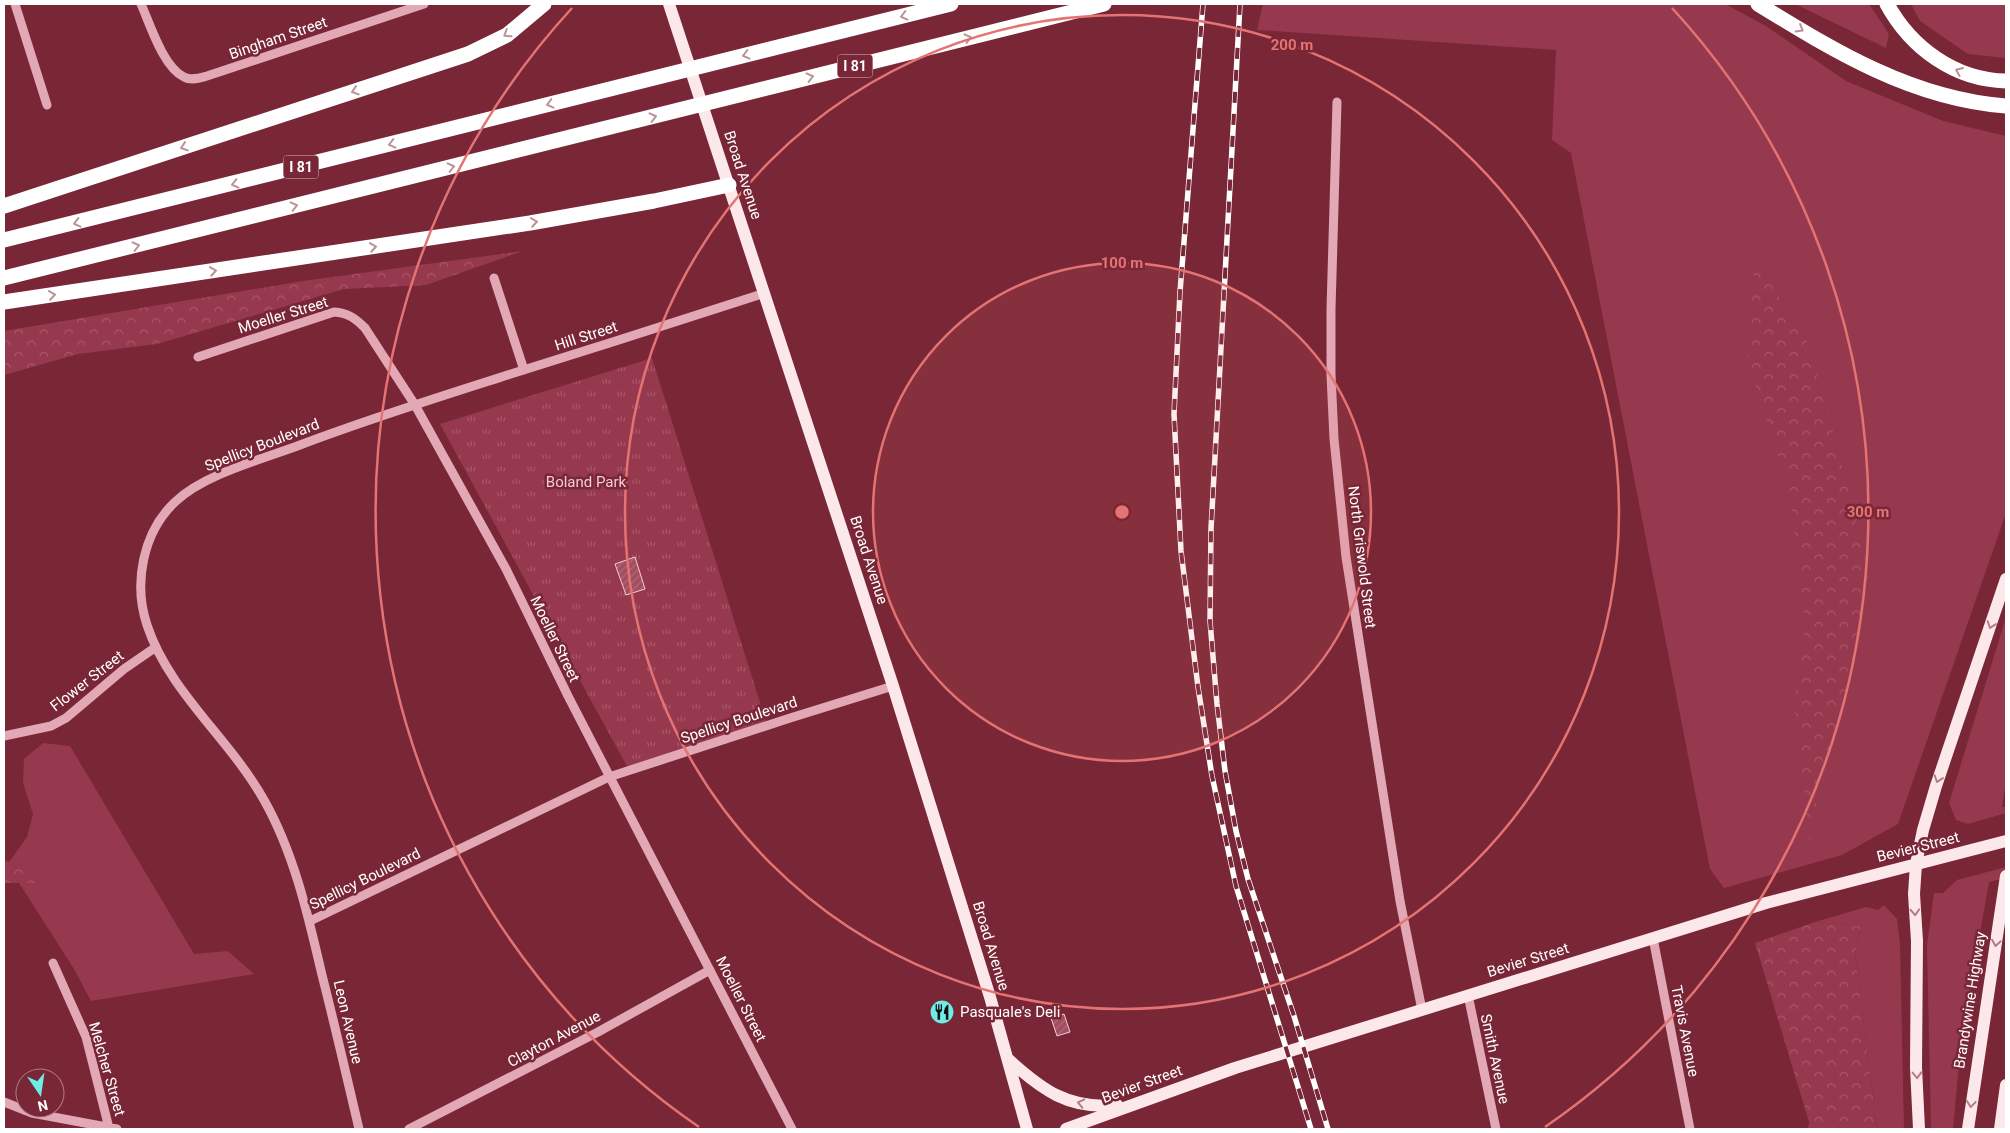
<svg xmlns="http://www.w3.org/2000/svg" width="2010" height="1133" font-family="Roboto,sans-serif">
<defs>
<pattern id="forest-crowns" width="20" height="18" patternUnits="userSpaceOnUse" patternTransform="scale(1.25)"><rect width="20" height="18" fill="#97394e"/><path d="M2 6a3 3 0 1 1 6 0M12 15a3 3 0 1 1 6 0" fill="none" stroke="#a75769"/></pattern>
<pattern id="park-tufts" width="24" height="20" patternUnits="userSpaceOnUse" patternTransform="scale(1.25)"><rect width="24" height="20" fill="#97394e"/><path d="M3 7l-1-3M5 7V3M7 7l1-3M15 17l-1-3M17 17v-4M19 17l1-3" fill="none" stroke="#a75769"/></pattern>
<pattern id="building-hatch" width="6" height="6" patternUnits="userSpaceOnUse" patternTransform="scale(1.25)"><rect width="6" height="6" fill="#a34e60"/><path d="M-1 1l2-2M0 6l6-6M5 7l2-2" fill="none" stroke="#b16978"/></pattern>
</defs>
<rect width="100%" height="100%" fill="#792636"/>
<!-- grass -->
<path fill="#97394e" d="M1263,4H1725L1766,26L1846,81L1943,121L2006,136V513L1898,824L1842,855L1724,888L1710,869L1571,153L1552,140L1556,50L1257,30Z
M1795,4H1869L1889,34L1886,48Z
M1911,4H2006V58L1968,54L1920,21Z
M2006,617V782L2002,807H2006V813L1968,824L1956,820L1949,803Z
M43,743L70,746L194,954L228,951L254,974L91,1001L74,969L19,883H42L9,862L27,837L33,814L23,783L24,759Z
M2006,867V878L1989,882L1961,1042L1953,1129H1931L1927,945L1934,893H1943L1957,880Z
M1884,905L1897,919L1900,943L1904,1129H1877L1855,953L1861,926L1815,922L1866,907L1878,910Z"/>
<!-- forest -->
<path fill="url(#forest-crowns)" d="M523,251L426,285L344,289L157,344L78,354L4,375V331L303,281Z
M1755,258L1809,345L1845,475L1869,573L1845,700L1821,774L1810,845L1794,700L1806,625L1789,489L1747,360Z
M4,860L9,862L43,883H4Z
M1815,922L1861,926L1855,953L1877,1129H1808L1809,1122L1755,943Z"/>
<!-- park -->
<path fill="url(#park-tufts)" d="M652,358L767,725L629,770L440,424Z"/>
<!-- building -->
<path fill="url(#building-hatch)" stroke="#f3cbd4" d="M635,557L645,589L626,595L615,564Z
M1064,1014L1070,1032L1057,1036L1051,1018Z"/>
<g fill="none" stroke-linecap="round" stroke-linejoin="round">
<!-- minor -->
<path stroke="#e3a8b5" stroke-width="9" d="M15,4L47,105
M141,4C150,24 163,67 184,77C191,81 200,78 207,76L424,4
M1337,102L1331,309V375L1334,439L1346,557L1400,901L1422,1010
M494,278L524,370
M198,357L334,312C348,313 355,318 365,328L415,405L506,569L568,696L792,1129
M4,736L51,726L66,718L124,669L156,647
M310,921L609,777L787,719L893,686
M1653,938L1690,1129
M53,963L86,1037L109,1128
M1468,995L1496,1129
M4,1102L32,1113L117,1129
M359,1129C347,1078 335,1026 322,975C308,915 294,853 264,800C230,739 169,692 147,625C133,583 143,532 175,502C204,474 263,459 300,445C371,418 442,396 514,373C598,347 681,320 765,293
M409,1129L598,1032L710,970"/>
<!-- major -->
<path stroke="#fce8eb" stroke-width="12" d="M669,4L893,686L990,997L1027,1129
M1008,1059C1042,1090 1069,1110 1117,1105
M1066,1129L1235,1068L1766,903L2006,841
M1919,1129L1916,1067L1917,941L1914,894L1916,864L1923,830L1936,786L2006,579
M1968,1129L2006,876
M2000,1129L2006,1085"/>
<!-- highway -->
<path stroke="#fff" stroke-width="15" d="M1758,4C1836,52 1913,99 2006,106
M1887,4C1911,48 1955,80 2006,81
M4,206L468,54L507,35L544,4
M4,240L951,4
M4,278L1104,4
M4,302L530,223L654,201L729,185"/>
<defs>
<path id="rail" d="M1203,4L1180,292L1174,414L1181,551L1198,687L1212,776L1236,886L1311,1129
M1240,4L1211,529L1210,621L1217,704L1225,771L1236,831L1248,879L1294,1016L1328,1129"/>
</defs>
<!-- rail casing -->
<use href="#rail" stroke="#fff" stroke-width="5.5"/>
<!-- rail -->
<use href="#rail" stroke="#792636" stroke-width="4" stroke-dasharray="11" stroke-linecap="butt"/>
</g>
<!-- one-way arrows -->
<defs><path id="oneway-chevron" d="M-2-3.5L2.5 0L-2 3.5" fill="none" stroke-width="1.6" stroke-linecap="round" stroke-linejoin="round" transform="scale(1.25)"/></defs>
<g stroke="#bc929a">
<use href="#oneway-chevron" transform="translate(904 16) rotate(166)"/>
<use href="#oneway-chevron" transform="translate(1800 29) rotate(31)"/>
<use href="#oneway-chevron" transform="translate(507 34) rotate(147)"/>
<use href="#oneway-chevron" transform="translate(968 38) rotate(-14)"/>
<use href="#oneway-chevron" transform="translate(746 55) rotate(166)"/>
<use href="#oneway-chevron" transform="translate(1959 71) rotate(-157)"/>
<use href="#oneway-chevron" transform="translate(810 77) rotate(-14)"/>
<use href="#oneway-chevron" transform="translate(355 91) rotate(162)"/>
<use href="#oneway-chevron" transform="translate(550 104) rotate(166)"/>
<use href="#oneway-chevron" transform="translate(653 117) rotate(-14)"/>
<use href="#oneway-chevron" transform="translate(392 144) rotate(166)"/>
<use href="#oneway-chevron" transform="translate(184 147) rotate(162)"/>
<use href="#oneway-chevron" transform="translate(451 167) rotate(-14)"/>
<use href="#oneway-chevron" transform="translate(235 184) rotate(166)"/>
<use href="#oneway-chevron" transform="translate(294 206) rotate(-14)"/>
<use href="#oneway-chevron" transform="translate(534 222) rotate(-9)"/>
<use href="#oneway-chevron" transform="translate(77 223) rotate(166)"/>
<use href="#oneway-chevron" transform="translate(136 246) rotate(-14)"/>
<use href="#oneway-chevron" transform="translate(373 247) rotate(-9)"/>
<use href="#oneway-chevron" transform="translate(213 271) rotate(-9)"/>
<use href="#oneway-chevron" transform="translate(52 295) rotate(-8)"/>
</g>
<g stroke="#b47d87">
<use href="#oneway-chevron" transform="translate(1991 625) rotate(109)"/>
<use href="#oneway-chevron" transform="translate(1938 779) rotate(109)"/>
<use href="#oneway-chevron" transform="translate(1915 912) rotate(87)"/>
<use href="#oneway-chevron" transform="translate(1996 943) rotate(99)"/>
<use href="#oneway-chevron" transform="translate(1917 1075) rotate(88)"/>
<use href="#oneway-chevron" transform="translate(1081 1103) rotate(-167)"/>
<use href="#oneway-chevron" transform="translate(1971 1104) rotate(97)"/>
</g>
<!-- distance rings -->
<circle cx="1122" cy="512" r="249" fill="#e47373" fill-opacity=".12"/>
<g fill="none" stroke="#e47373" stroke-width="2.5">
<circle cx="1122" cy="512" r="249"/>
<circle cx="1122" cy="512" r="497"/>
<path d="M699 1127A746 746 0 0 1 572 8M1672 8A746 746 0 0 1 1545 1127"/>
</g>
<!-- icons -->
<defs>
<symbol id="restaurant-disc" viewBox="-11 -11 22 22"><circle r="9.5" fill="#6eece6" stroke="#792636"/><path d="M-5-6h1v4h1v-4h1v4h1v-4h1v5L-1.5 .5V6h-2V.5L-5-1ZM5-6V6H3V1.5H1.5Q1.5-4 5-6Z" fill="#111"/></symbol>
</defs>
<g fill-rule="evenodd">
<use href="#restaurant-disc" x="928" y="998" width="28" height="28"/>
</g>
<g text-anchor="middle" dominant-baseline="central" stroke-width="5" stroke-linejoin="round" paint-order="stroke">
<!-- shield labels -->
<g fill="#792636" stroke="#d7bec3" stroke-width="1">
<rect x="837.5" y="54.5" width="35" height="23" rx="4"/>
<rect x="283.5" y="155.5" width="35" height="23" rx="4"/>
</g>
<g font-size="14" font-weight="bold" fill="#fff">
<text x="855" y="66">I 81</text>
<text x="301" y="167">I 81</text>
</g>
<!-- street labels -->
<g font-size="15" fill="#fff" stroke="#792636">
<text transform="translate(278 38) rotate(-19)">Bingham Street</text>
<text transform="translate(743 175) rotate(72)">Broad Avenue</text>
<text transform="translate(283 315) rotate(-17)">Moeller Street</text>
<text transform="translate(586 336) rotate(-18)">Hill Street</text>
<text transform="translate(262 445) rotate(-21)">Spellicy Boulevard</text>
<text transform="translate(1362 557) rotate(83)">North Griswold Street</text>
<text transform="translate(869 560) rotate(72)">Broad Avenue</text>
<text transform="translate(555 639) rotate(64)">Moeller Street</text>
<text transform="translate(87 681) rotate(-38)">Flower Street</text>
<text transform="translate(739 720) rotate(-18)">Spellicy Boulevard</text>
<text transform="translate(1918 847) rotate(-14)">Bevier Street</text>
<text transform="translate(365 879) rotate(-26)">Spellicy Boulevard</text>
<text transform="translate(991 946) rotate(73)">Broad Avenue</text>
<text transform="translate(1528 960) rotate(-17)">Bevier Street</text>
<text transform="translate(741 999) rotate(63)">Moeller Street</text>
<text transform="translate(1970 1000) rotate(-81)">Brandywine Highway</text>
<text transform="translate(348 1022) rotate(77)">Leon Avenue</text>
<text transform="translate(1685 1031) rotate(79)">Travis Avenue</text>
<text transform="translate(554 1039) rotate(-28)">Clayton Avenue</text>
<text transform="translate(1495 1059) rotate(78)">Smith Avenue</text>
<text transform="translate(107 1069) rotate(74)">Melcher Street</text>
<text transform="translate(1142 1084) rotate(-20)">Bevier Street</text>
</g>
<!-- park labels -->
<g font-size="15" fill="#f3cbd4" stroke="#792636">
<text x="586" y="482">Boland Park</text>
</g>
<!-- poi labels -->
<g font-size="15" fill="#fff" stroke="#792636" text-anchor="start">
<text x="960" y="1012">Pasquale's Deli</text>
</g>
</g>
<circle cx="1122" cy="512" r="8" fill="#e47373" stroke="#792636" stroke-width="2.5"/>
<g font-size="15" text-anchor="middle" font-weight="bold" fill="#e47373" stroke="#792636" stroke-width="5" stroke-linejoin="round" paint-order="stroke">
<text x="1292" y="50">200 m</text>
<text x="1122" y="268">100 m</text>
<text x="1868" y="517">300 m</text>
</g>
<!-- border -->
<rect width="2010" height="1133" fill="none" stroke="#ffffff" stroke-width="10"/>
<!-- north arrow -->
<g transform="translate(40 1093) rotate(167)"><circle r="24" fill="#792636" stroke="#af7d86"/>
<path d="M0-4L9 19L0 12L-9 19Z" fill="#6eece6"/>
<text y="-8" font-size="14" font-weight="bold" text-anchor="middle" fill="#ffffff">N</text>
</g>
</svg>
